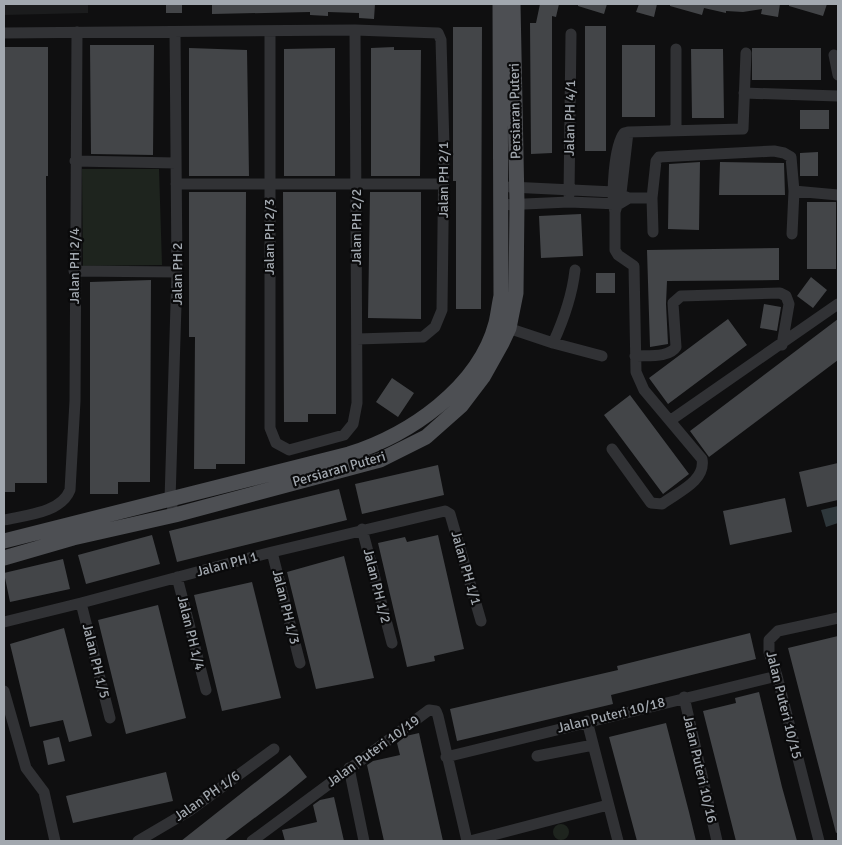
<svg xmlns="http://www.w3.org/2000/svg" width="842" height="845" font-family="Signika,sans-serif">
<rect width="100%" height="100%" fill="#0f0f10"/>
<!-- built -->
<path fill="#1b1c1d" d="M4,4H88V13L4,15Z"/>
<!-- green -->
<path fill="#1e241e" d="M82,169H159L162,265L83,266Z
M553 832a8 8 0 1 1 16 0a8 8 0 1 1-16 0Z"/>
<!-- water -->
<path fill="#2e373b" d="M838,506V523L826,527L821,510Z"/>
<!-- building -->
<path fill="#434548" d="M166,4H182V13H166Z
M212,4H375L374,19L359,18V13L328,12V16L310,15V12L212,14Z
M540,4H559L556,17L552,16V153L531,154L530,23H536Z
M578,4H607L604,14L578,6Z
M639,4H657L654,17L636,12Z
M670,4H780L778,17L761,14L762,9L743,12L726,11V13L704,8L702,15L670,6Z
M789,4H827L823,16L789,6Z
M585,26H606V151H585Z
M453,27H482L481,309H456V181H453Z
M90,45H154L153,155L91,154Z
M622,45H655V117H622Z
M4,47H48V176H46L47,483H15V492H4Z
M394,47V50H421L420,176H371V48Z
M189,48L247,50L249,176H189Z
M335,48V176H284V49Z
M821,48V80H752V48Z
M691,49H723L724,118H692Z
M800,110H829V129H800Z
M818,152V176H800V153Z
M700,162L699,230L668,229L669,164Z
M720,162L784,163L785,195H719Z
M189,192H246L245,464H216V469H194L195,337H189Z
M283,192H336V414H308V422H284Z
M370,192H421V319L368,318Z
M807,202H836V269H807Z
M581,214L583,256L541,258L539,216Z
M779,248V280L667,281L666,304L668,344L650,347L647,250Z
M596,273H615V293H596Z
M811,277L827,290L813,308L797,296Z
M151,280L150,482H118V494H90V282Z
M764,304L781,307L777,331L760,328Z
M728,319L747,345L668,404L649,378Z
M838,319V360L709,457L690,431Z
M392,378L414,393L398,417L376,402Z
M630,395L689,474L663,494L604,415Z
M838,463V500L807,507L799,472Z
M438,465L444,495L362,514L355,484Z
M339,489L347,520L177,562L169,531Z
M785,498L792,532L730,545L723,511Z
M152,535L160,564L86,584L78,555Z
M438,535L464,649L434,656L435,661L407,667L378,543L405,537L407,542Z
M344,556L374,678L316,689L287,572Z
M63,559L70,589L10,602L4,573Z
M252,582L281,698L222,711L194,595Z
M158,605L186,718L126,734L98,620Z
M64,628L92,736L69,742L63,720L30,727L10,644Z
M750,633L756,659L611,695L613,704L457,741L450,709L618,670L617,666Z
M838,636V832L836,833L788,648Z
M759,692L782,787L797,841H736L703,711L736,703L735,698Z
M666,723L689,812L696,841H637L609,737Z
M419,733L443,841H384L367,765L373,761L400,755L397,743L406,736Z
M59,737L65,761L48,765L43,741Z
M290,755L307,777L285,795L224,841H181Z
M166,772L173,801L73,823L66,796Z
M334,797L344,841H285L282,830L317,822L313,805L320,800Z"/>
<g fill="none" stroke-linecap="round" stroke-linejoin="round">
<!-- minor -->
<path stroke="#313235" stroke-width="11" d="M270,31V428L276,443L289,450L344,435L353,424L357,403L355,30
M4,33L355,30L438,33L441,40L444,147L442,310L435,327L423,337L357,339
M676,49V129
M834,55L838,75
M744,93L838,96
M628,132L621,193L615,212C611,195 614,146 624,133L628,132L743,129L746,53
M75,161L176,163
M176,184H443
M794,191L838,195
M569,195L571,34
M629,198H652
M501,205L569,202L619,204L629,198L614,192L510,187
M653,232L652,198L656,161L659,157L774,151L784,153L791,157L794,191L792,234
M74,271L177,272
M502,326L553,343L602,356
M553,343C564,319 572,297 575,270
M635,356C647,355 669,358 676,347L673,303L681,296L780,293L786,296L789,304L782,345
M671,420L838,304
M612,449L651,503L662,504C678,492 706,481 702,459L644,390L636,372L634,266L618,255L615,250V212
M172,506L170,500L177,272L175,32
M4,520C26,515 61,513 70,490L75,401L77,32
M362,529L392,643
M272,552L300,663
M177,577L206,690
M81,603L110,718
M4,622L81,603L272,552L445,511L450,514L481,621
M4,691L26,768L44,792L55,841
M684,697L717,841
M587,721L618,841
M537,756L593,745
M446,757L777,676
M349,768L364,841
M138,841L189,811L274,749
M252,841L429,710L436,711L438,716L467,841
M470,841L608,805
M819,841L777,676L769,652V640L778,631L838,618"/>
<!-- major -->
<path stroke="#4d4f53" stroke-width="15" d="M4,541L349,454C409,435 479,388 496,323C498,314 499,305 501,296L500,4
M4,558L73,538L175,515L380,460L426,437L461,406L483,377L502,343L509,328L516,293L517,204L513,4"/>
</g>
<g text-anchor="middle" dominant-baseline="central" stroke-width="4.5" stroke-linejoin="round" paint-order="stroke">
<!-- street labels -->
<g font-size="14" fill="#a2a8af" stroke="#0a0a0b">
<text transform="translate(515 111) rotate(-91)">Persiaran Puteri</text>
<text transform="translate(570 118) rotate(-89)">Jalan PH 4/1</text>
<text transform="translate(443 180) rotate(-90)">Jalan PH 2/1</text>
<text transform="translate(356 227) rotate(-90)">Jalan PH 2/2</text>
<text transform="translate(269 237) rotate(-90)">Jalan PH 2/3</text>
<text transform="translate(74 266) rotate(-90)">Jalan PH 2/4</text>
<text transform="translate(177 274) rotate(-90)">Jalan PH 2</text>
<text transform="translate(339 469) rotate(-16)">Persiaran Puteri</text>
<text transform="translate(227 564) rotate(-15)">Jalan PH 1</text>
<text transform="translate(466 568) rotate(74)">Jalan PH 1/1</text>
<text transform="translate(377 586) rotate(76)">Jalan PH 1/2</text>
<text transform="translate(286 607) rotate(76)">Jalan PH 1/3</text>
<text transform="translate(191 633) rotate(76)">Jalan PH 1/4</text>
<text transform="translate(96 661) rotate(76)">Jalan PH 1/5</text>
<text transform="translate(784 705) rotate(76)">Jalan Puteri 10/15</text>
<text transform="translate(611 715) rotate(-14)">Jalan Puteri 10/18</text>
<text transform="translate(373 751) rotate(-36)">Jalan Puteri 10/19</text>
<text transform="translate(700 769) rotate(77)">Jalan Puteri 10/16</text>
<text transform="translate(207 796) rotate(-35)">Jalan PH 1/6</text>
</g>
</g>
<!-- border -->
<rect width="842" height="845" fill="none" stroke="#a2a8af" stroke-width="10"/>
</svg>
